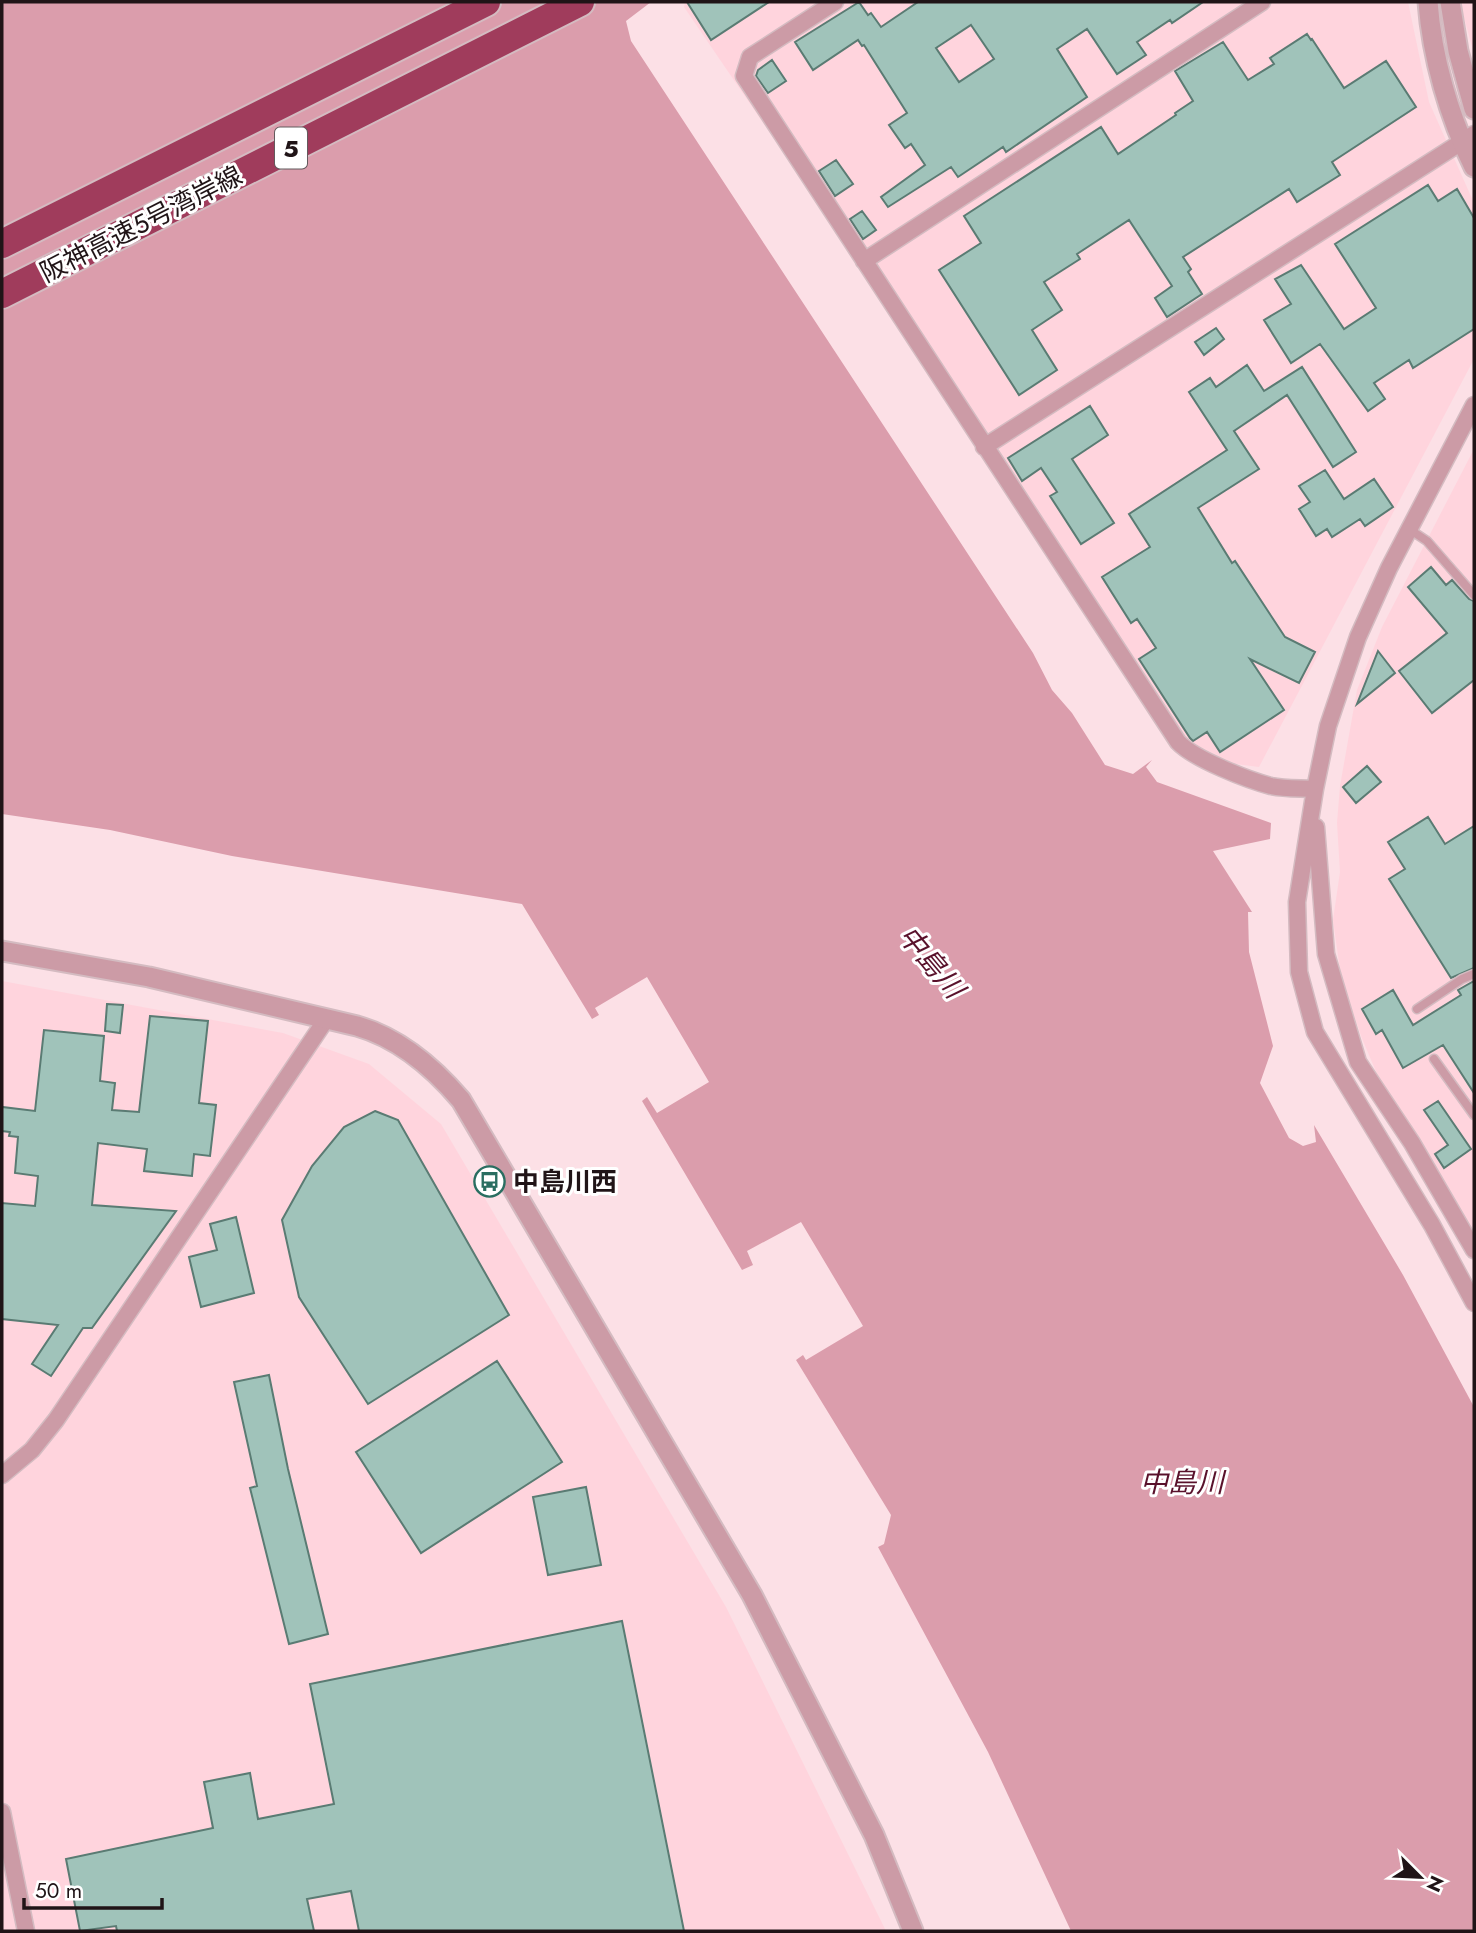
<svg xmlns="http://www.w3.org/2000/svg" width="1476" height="1933" font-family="Jost,'Noto Sans JP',sans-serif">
<rect width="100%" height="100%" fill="#fce0e6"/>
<!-- built -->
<path fill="#ffd4dd" d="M685,2H1408L1429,102L1474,203V359L1259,767L1228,763L1188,745L684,7Z
M1460,2H1474V54L1460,3Z
M1474,449V1234L1377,1074L1361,1036L1341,977L1333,920L1340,872L1337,823L1340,786L1357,690L1382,627Z
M2,981L283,1033L369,1064L441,1124L726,1607L886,1931H2Z"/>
<!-- water -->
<path fill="#db9dac" d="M2,2H651L626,21L631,41L1033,653L1052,690L1072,713L1105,765L1133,774L1152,760L1146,767L1157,782L1271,823L1270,839L1213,851L1252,912H1248L1249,952L1273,1046L1260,1083L1289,1138L1303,1146L1316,1142L1314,1125L1403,1275L1474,1407V1931H1071L988,1752L878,1547L884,1544L891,1515L796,1360L803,1355L806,1360L863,1326L801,1222L747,1251L753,1265L742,1270L642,1101L647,1097L657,1113L709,1082L647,977L595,1008L599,1015L592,1019L522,904L232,856L110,830L2,814Z"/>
<!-- building -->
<path fill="#a0c3ba" stroke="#5a7b73" stroke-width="2" fill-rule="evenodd" d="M687,2H769L711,40Z
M859,2L868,15L871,13L881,27L918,2H1203L1172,23L1170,20L1137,42L1146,55L1117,74L1087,29L1057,49L1087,97L1006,152L1003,147L958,177L951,167L888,207L881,197L925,165L911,144L905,148L889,125L907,113L864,45L862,46L858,40L813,70L795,42ZM971,25L994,59L959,82L936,48Z
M1307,34L1311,40L1312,39L1344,88L1386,61L1416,107L1332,162L1340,175L1297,202L1289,189L1183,257L1191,269L1188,272L1202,294L1167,317L1155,298L1172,286L1129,220L1077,254L1080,259L1044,282L1062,310L1032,330L1057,370L1019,395L939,270L981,243L964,216L1101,127L1118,154L1176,115L1175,113L1193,101L1175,71L1223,42L1248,80L1274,64L1270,58Z
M772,60L786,81L768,93L756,76L758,70Z
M836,160L853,184L835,196L819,171Z
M1428,185L1438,201L1457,189L1474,218V329L1413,368L1409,360L1374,383L1385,399L1368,411L1320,344L1291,363L1264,320L1291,304L1275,279L1301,265L1344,329L1376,308L1335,244Z
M862,211L876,230L863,239L850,219Z
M1216,328L1224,339L1204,355L1195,342Z
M1247,365L1264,391L1302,367L1356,452L1333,467L1287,395L1234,431L1259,469L1198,508L1232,563L1235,561L1285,637L1315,652L1299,683L1250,659L1284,710L1220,752L1207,732L1193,741L1190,738L1139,659L1156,648L1137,619L1131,623L1102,577L1150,547L1129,514L1227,450L1189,392L1210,378L1216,387Z
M1090,406L1108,435L1072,459L1114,523L1081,544L1050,496L1057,492L1041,468L1022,481L1008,458Z
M1325,470L1344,499L1374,479L1393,507L1365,526L1360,519L1332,537L1327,529L1316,536L1299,509L1310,502L1299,486Z
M1431,567L1446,585L1452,580L1469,599L1474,601V680L1432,713L1399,671L1447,633L1408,587Z
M1378,651L1395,673L1357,704Z
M1367,766L1381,782L1356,803L1343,787Z
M1428,817L1445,844L1474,826V968L1451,978L1389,879L1405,869L1388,842Z
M1474,981V1093L1443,1045L1403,1068L1382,1030L1376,1034L1362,1009L1393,990L1413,1025L1461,995L1458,990Z
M107,1004L123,1005L120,1033L105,1031Z
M150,1016L208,1021L199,1103L216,1105L210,1156L194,1154L192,1176L144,1171L147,1149L98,1143L92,1205L176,1211L92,1328H83L51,1376L32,1364L58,1325L2,1319V1203L35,1206L38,1176L15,1173L18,1137L9,1136L10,1132L2,1131V1107L35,1111L44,1030L104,1036L100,1081L115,1083L112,1110L139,1112Z
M1438,1101L1471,1149L1444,1168L1435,1154L1448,1145L1424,1110Z
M375,1111L398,1120L509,1315L368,1404L299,1297L282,1220L312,1166L344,1127Z
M236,1217L254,1293L201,1307L189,1257L217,1250L210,1224Z
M497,1361L562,1462L421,1553L356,1452Z
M269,1375L288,1469L328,1634L289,1644L250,1488L257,1486L234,1382Z
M586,1487L601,1565L548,1575L533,1497Z
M622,1621L684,1931H359L351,1891L307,1899L314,1931H117L116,1926L80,1931L66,1859L213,1828L204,1782L250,1773L258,1819L334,1804L310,1684Z"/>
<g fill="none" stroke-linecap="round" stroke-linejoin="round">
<defs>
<path id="service" d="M1409,529L1427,541L1474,595
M1417,1009L1462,979L1474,974
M1434,1059L1474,1115"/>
<path id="minor" d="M835,2L750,57L744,76L1178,742C1194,759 1248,780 1271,786C1285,789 1301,788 1315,789
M864,261L1262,2
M1474,405L1389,568L1358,637L1328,726L1315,789L1297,902L1299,972L1315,1032L1432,1225L1474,1303
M984,447L1474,134
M1316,827L1326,954L1358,1062L1412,1143L1474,1250
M2,1475L32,1450L56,1420L327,1018
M2,1812L26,1931"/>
<path id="tertiary" d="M1428,2C1432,57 1449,117 1474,167
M1450,2L1458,51L1474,109
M2,951L149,977L357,1026C399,1038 433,1067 461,1100L752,1595L874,1835L913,1931"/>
<path id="motorway" d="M2,244L486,2
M2,294L580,2"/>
</defs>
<!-- service casing -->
<use href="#service" stroke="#d4bbc1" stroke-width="11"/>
<!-- minor casing -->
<use href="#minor" stroke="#d4bbc1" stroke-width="19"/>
<!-- tertiary casing -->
<use href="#tertiary" stroke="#d4bbc1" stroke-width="23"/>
<!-- motorway casing -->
<use href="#motorway" stroke="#d4bbc1" stroke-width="32"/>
<!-- service -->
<use href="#service" stroke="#cc9ba6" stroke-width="8"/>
<!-- minor -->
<use href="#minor" stroke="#cc9ba6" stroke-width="16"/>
<!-- tertiary -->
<use href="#tertiary" stroke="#cc9ba6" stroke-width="19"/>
<!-- motorway -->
<use href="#motorway" stroke="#a03c5c" stroke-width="28"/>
</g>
<!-- icons -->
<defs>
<symbol id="bus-ring" viewBox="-11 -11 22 22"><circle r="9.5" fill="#fff" stroke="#296e61" stroke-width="1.5"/><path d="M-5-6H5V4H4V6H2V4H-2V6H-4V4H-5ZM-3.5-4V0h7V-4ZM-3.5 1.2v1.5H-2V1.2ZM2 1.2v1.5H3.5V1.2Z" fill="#296e61"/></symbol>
</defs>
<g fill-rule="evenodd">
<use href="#bus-ring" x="472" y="1164" width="35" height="35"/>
</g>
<g text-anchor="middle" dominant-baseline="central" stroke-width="6" stroke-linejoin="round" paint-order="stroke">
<!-- shield labels -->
<rect fill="#fff" stroke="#635a5d" stroke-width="2" x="275" y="127.5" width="32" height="41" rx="5"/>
<g font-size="24" font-weight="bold" fill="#201417">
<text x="291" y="148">5</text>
</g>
<!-- street labels -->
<g font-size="26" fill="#201417" stroke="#fff">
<text transform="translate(141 224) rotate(-27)">阪神高速5号湾岸線</text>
</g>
<!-- poi labels -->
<g font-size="26" font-weight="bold" fill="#201417" stroke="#fff" text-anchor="start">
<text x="513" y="1182">中島川西</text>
</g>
<!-- water labels -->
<g font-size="28" font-style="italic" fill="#59112b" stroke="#fff">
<text transform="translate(931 962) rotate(50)">中島川</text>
<text x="1182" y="1482">中島川</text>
</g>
</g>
<!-- border -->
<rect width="1476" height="1933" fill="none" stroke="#201417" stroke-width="7"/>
<!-- north arrow -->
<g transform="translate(1420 1877) rotate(114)" stroke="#ffffff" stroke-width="5" paint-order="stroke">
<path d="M0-5L12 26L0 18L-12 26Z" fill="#201417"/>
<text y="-10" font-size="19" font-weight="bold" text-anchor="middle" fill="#201417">N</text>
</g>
<!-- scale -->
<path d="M24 1898v10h138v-10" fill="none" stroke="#201417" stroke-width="3.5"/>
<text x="35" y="1898" font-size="21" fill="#201417" stroke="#ffffff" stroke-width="5" paint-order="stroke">50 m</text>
</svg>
